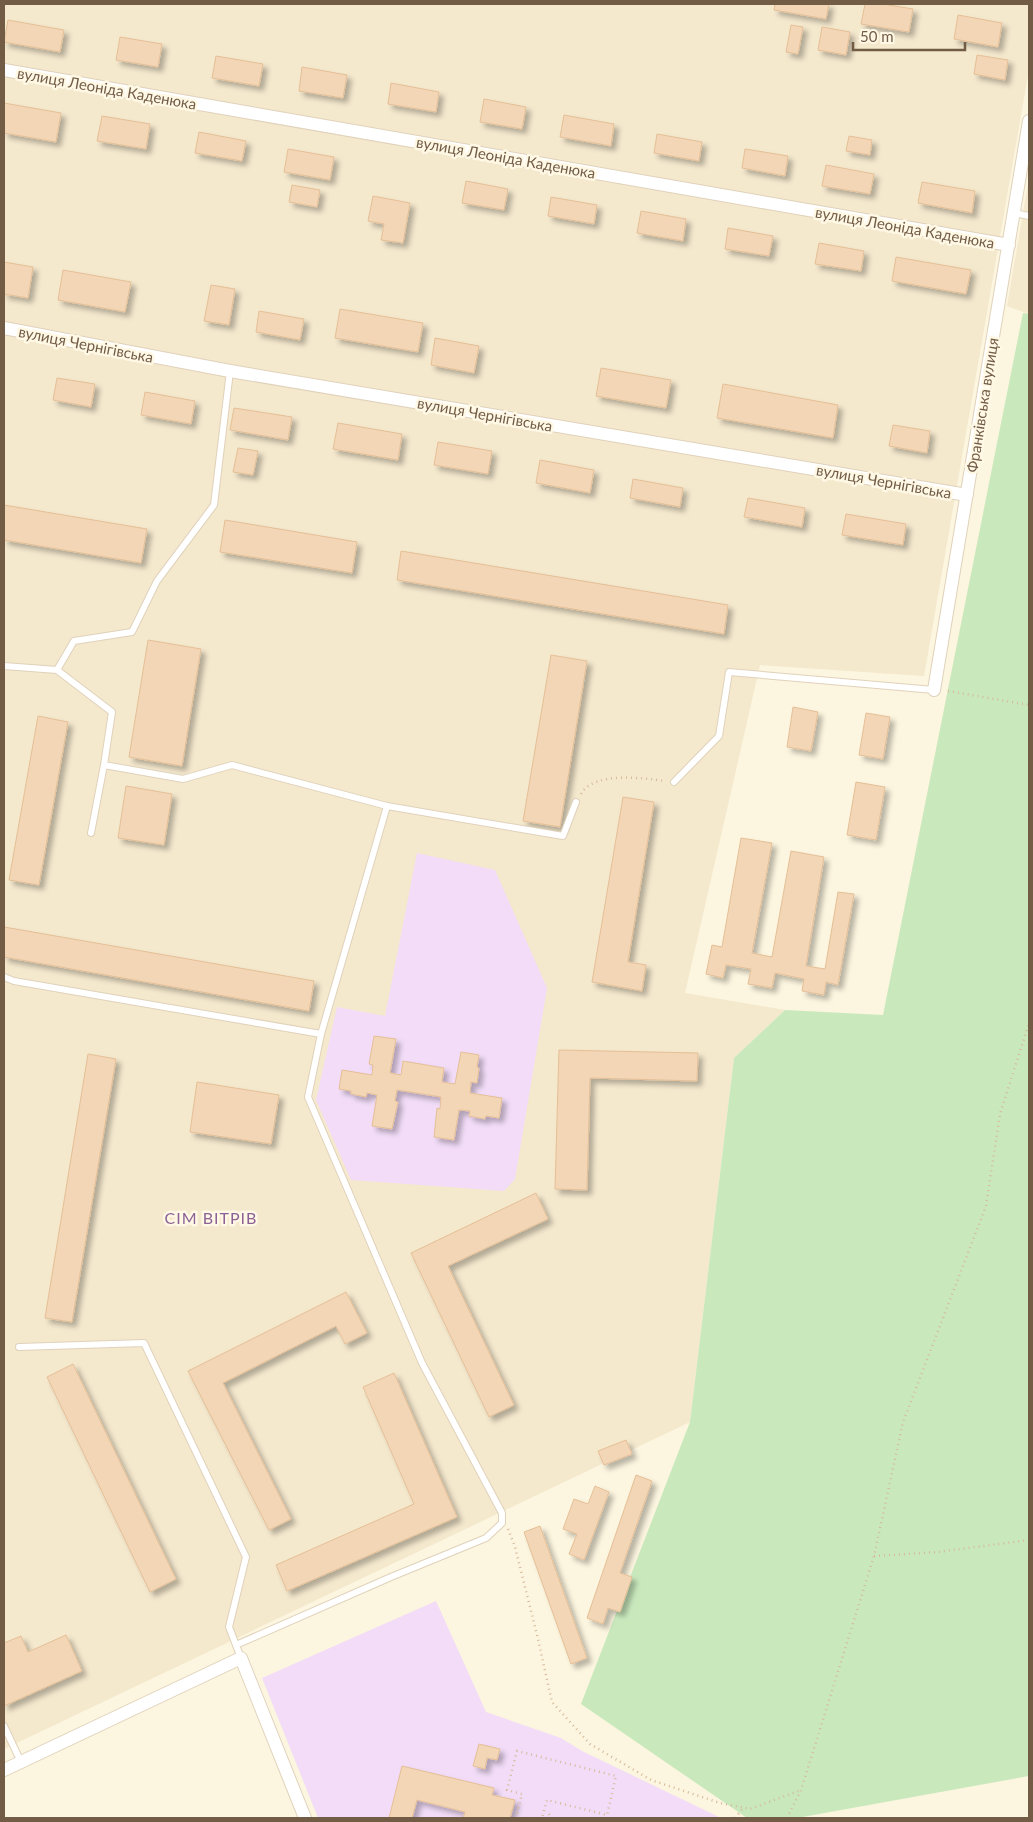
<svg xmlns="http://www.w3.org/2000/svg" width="1033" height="1822" font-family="Lato,sans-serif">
<defs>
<filter id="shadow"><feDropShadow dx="4.5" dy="4.5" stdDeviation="2.5" flood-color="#0004"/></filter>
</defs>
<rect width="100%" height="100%" fill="#fcf5df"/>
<!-- residential -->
<path fill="#f4e8cd" d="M4,4H1029V69L924,676L760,665L685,993L785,1010L734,1058L690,1422L4,1749Z
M1029,178V314L1007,306Z"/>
<!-- education -->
<path fill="#f2dcf8" d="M417,853L495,870L547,988L515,1179L504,1191L351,1180L316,1100L337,1007L385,1016Z
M436,1601L486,1712L561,1738L582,1751L721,1818H318L262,1678Z"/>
<!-- green -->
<path fill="#c9e9bd" d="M1023,313L1029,314V1776L797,1818H747L581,1704L690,1422L734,1058L785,1010L883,1015Z"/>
<!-- building -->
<path fill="#f2d6b6" stroke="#e5bf96" filter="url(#shadow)" d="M775,4H829L826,19L774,10Z
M865,4H883L913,9L909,32L861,24Z
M958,15L1002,23L998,47L954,39Z
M8,20L64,30L60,52L4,42Z
M791,25L803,27L798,54L786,52Z
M822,27L850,32L846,55L818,50Z
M120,37L162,44L158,67L116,60Z
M977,55L1008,60L1005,80L974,74Z
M216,56L263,64L259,86L212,78Z
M302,67L347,75L343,98L299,91Z
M391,83L439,92L436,112L388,104Z
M484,99L526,107L522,129L480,122Z
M4,103L61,113L56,142L4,133Z
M564,115L614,124L611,146L560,137Z
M102,116L150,124L146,149L97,141Z
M199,132L246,141L242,161L195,153Z
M657,134L702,142L699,161L654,153Z
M849,136L872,140L870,155L846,151Z
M288,149L334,157L330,180L284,172Z
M745,149L788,156L785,176L742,168Z
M826,165L874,174L870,194L822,186Z
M466,181L508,189L504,210L462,203Z
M922,182L975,191L972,213L918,203Z
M292,185L320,190L317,207L289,202Z
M373,196L410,203L403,243L381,240L384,224L368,221Z
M551,197L597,205L594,224L548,216Z
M641,211L686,219L683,241L637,233Z
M728,228L773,236L769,256L725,249Z
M819,243L864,251L861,271L815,264Z
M896,257L971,270L966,294L892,281Z
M4,262L33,267L28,298L4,294Z
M63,270L131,282L125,312L58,300Z
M211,285L235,289L229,325L204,321Z
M340,309L423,323L418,352L335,338Z
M259,311L304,319L300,340L256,332Z
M435,338L479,346L474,373L431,365Z
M601,368L671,380L666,408L596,396Z
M57,378L95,384L91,407L53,400Z
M723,384L838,405L833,438L717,418Z
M145,392L195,401L191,424L141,415Z
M234,408L292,417L288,440L230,430Z
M338,423L402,434L398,460L333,449Z
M893,425L930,431L927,453L889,446Z
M438,442L492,451L488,474L434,465Z
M238,448L258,451L253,475L233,472Z
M540,460L594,470L590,493L536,483Z
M633,479L683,488L680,507L630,498Z
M748,498L805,508L802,527L744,517Z
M4,505L147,529L141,563L4,540Z
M846,514L906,524L903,545L842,535Z
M225,520L357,542L352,573L220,552Z
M401,551L728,605L724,634L397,580Z
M148,640L201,649L182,766L129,757Z
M551,655L587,661L560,827L523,821Z
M793,707L818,712L811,751L787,747Z
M866,713L890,717L883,759L859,755Z
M38,716L68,722L39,885L9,880Z
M856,782L885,787L876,840L847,835Z
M126,786L172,794L164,845L118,838Z
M623,797L654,802L628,962L646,965L642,991L592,982Z
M741,838L772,843L752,953L772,957L791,851L824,857L806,966L825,969L838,892L854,894L838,985L826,982L824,995L802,991L804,979L775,973L772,988L748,984L751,969L726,965L723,978L706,974L712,945L722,947Z
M4,927L314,981L309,1011L4,957Z
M374,1036L396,1039L390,1073L401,1075L403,1061L444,1068L442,1082L455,1084L461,1052L479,1055L477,1067L479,1068L477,1083L471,1082L470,1093L502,1098L499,1118L486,1116L485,1119L469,1116L470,1111L459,1110L454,1140L434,1137L437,1108L440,1109L441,1097L397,1090L395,1101L398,1102L392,1129L372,1126L377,1095L367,1093L366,1097L351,1094V1091L339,1089L342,1070L372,1075L373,1065L369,1064Z
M559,1050L698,1053L697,1081L590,1078L587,1190L555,1189Z
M88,1054L116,1059L72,1322L45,1318Z
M197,1082L279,1095L271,1144L190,1132Z
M536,1193L548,1219L448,1266L514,1405L489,1417L411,1253Z
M346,1292L367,1333L345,1344L336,1326L223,1383L291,1519L269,1530L188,1371Z
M73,1364L176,1579L150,1592L47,1377Z
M394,1373L457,1517L287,1591L276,1565L414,1504L363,1387Z
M626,1440L632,1454L604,1465L598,1451Z
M636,1475L652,1481L620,1573L632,1577L620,1612L608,1608L603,1624L587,1618Z
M595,1486L609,1492L584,1560L569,1554L577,1534L563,1529L574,1499L588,1504Z
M540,1526L587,1658L571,1664L524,1532Z
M66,1635L82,1671L4,1706V1643L21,1636L28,1652Z
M479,1744L500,1749L497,1760L487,1758L485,1769L473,1766Z
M402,1766L494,1788L492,1795L515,1800L510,1818H463L465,1812L417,1800L412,1818H389Z"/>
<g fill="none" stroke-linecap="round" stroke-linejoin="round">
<defs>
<path id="lane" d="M1014,213L1029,216
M4,666L57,670L112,712L104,765L91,833
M57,670L74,641L132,632L157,581L214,505L230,371
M104,765L183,779L232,765L387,806L563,836L576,802
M674,782L719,736L729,672L934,690
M4,977L14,981L321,1034L387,806
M19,1347L144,1343L246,1557L229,1627L241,1658
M236,1645L391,1577L486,1538L502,1523V1513L422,1363L308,1097L321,1034
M4,1726L21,1762"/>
<path id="street" d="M4,70L1009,245
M4,328L230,371L967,495
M934,690L1029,121
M4,1770L241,1658L305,1818"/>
</defs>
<!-- lane casing -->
<use href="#lane" stroke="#e0d2bb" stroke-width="8"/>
<!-- street casing -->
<use href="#street" stroke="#e0d2bb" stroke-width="14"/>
<!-- path -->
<path stroke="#d6ba9a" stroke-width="2.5" stroke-dasharray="1 4" stroke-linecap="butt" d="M948,691L1029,705
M581,794C594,771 643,778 665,781
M508,1529L515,1547L537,1635L552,1702L590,1744L651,1780L720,1803L750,1809L801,1790
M874,1556L938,1552L1029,1540
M549,1814L551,1818
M516,1818L522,1794L507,1790L517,1751L616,1776L607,1815L547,1800L542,1818
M735,1818L743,1808
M787,1818L801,1790L874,1556L903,1422L986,1206L1000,1114L1029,1023"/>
<!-- lane -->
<use href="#lane" stroke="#fff" stroke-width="6"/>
<!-- street -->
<use href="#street" stroke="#fff" stroke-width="12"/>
</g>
<g text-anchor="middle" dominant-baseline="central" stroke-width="5" stroke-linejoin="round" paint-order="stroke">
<!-- street labels -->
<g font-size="15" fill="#725c46" stroke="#fff8e5">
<text transform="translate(107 88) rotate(10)">вулиця Леоніда Каденюка</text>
<text transform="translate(506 157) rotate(10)">вулиця Леоніда Каденюка</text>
<text transform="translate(905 227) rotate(10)">вулиця Леоніда Каденюка</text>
<text transform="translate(86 344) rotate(11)">вулиця Чернігівська</text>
<text transform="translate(982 405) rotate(-81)">Франківська вулиця</text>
<text transform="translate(485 414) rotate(10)">вулиця Чернігівська</text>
<text transform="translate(884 481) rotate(10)">вулиця Чернігівська</text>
</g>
<!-- neighbourhood labels -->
<g font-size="16" letter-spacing="1" fill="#8c6296" stroke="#fff8e5">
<text x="211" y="1217">СІМ ВІТРІВ</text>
</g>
</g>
<!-- border -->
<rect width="1033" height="1822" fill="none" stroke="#725c46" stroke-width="10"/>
<!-- scale -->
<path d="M853 42v8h112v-8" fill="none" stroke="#725c46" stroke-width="2.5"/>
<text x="860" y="42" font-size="15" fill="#725c46" stroke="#fff8e5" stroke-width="4" paint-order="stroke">50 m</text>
</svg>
